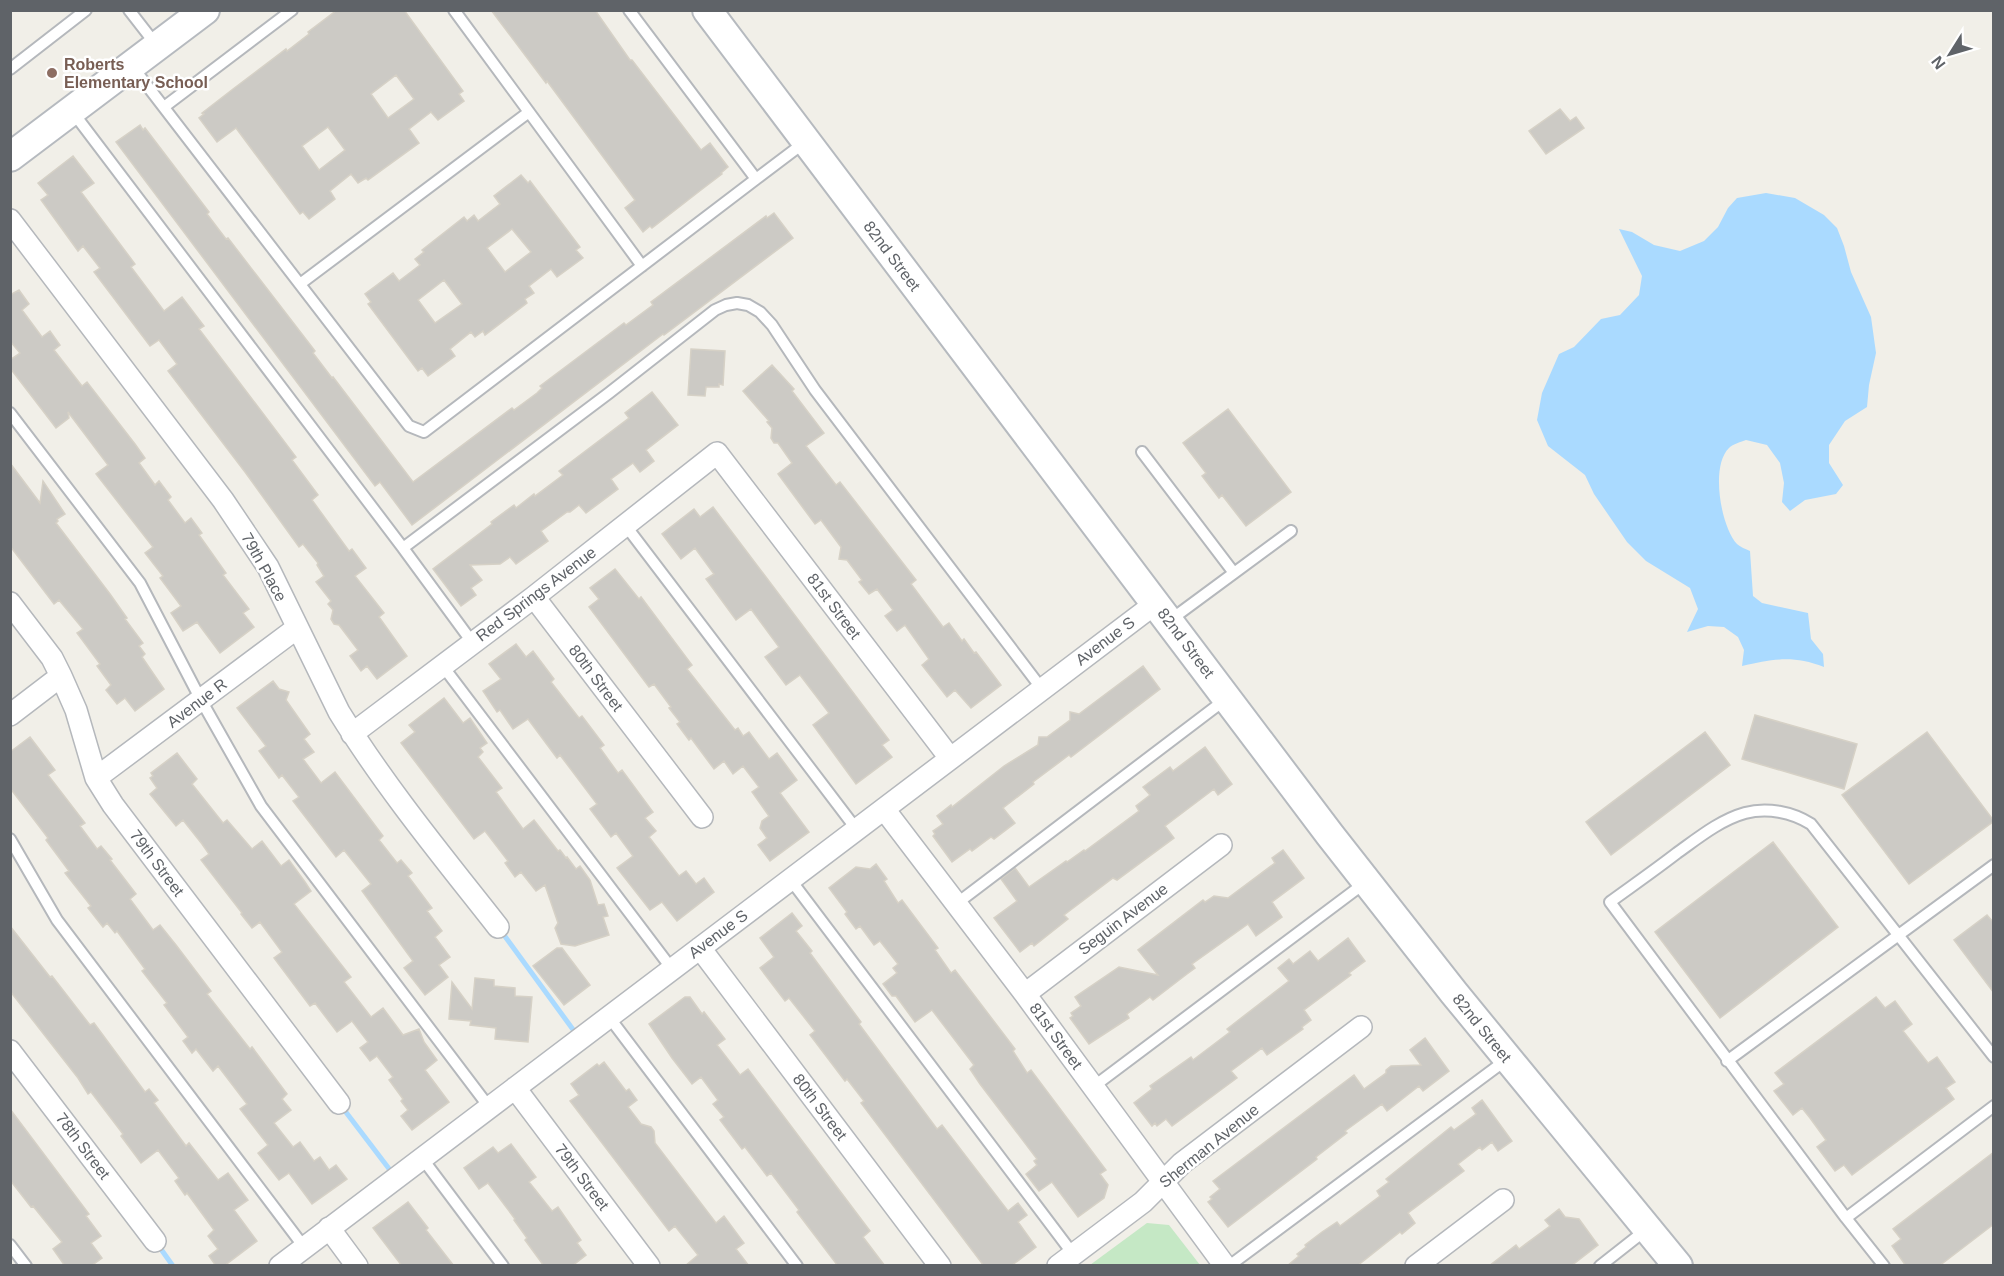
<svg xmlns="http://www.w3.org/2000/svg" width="2004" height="1276" font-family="Arial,sans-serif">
<rect width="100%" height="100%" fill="#f1efe8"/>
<!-- green -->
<path fill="#c5e8c5" d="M1147,1223L1169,1225L1200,1265H1090Z"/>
<!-- water -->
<path fill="#aadaff" d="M1766,193L1795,198L1824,215L1837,228L1844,246L1851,272L1871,317L1876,353L1869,385L1867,407L1845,421L1829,445V463L1843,485L1836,494L1805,500L1790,511L1782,502L1784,483L1780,463L1767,445L1746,440C1741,442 1733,444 1729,448C1710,466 1721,527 1737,544C1740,547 1746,549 1750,551L1753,596L1762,603L1808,613L1811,639L1823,654L1824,667C1793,655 1773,659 1742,666L1744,650L1738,637L1724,627L1708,626L1687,632L1698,609L1690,588L1646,561L1627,542L1594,494L1585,475L1548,446L1537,420L1542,393L1559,354L1574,347L1601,319L1620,315L1639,295L1642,276L1619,229L1632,232L1654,245L1680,251L1704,241L1718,227L1728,208L1737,198Z"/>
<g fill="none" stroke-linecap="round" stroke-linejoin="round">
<!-- stream -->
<path stroke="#aadaff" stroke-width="5" d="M501,931L577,1035
M342,1107L393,1174
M158,1245L173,1266"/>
</g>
<!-- building -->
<path fill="#cccac5" stroke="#d6d1c6" stroke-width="1.5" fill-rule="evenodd" d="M337,10H404L463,91L459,94L464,101L438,120L431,112L409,129L419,143L368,180L366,178L358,183L351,174L330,191L335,199L309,219L303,212L300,214L236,128L217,142L199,118L204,114L202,113L233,89L286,49L287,51L309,34L308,32ZM396,75L414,99L388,118L371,94ZM328,127L345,150L319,170L302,146Z
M491,10H595L630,60H632L701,150L710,143L728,167L721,173L722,174L701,190L652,228L650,226L643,232L625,208L635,200L547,81L546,83Z
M1560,109L1570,121L1576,117L1584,128L1546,154L1529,131Z
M140,125L143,130L145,128L209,212L207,214L226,239L228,238L315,351L313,353L332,378L333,377L413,482L512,408L514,410L537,393L542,388L540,386L624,323L626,325L630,322L653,305L651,302L766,216L767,218L774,213L793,238L664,335L663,334L412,525L380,482L375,486L116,142Z
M73,156L94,183L81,192L135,264L131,267L164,311L182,297L204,326L199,329L296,457L292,460L318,495L312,500L349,551L352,549L366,568L355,576L384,613L379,617L407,656L377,679L367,666L361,671L350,656L358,650L339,625L334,624L331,619L333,610L328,604L331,601L316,582L324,576L317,565L318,563L303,544L299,547L245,472L168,371L177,364L159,340L150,346L94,272L100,268L83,246L78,251L41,200L48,195L38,183Z
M521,175L528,183L530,181L580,247L576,250L583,258L557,277L551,269L529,286L534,293L525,299L527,303L485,335L483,331L475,337L471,332L450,349L455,356L428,376L422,368L418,371L368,304L371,302L365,294L393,273L399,281L420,265L415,259L424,252L422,250L464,217L467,221L474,215L478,221L500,204L494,196ZM512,229L531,252L505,272L487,248ZM444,280L462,304L435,323L418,300Z
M19,290L29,304L22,310L42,337L50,331L60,345L54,350L82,386L87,382L135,444L145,458L139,463L155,485L159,481L171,497L168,500L185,523L191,518L202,533L199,535L226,573L223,575L249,609L243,613L254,627L220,653L197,622L183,631L171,613L181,606L160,578L163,576L145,553L153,547L96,474L108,465L68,412L69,418L56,428L10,368V360L20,353L10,341V295Z
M691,349L725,351L723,385L719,384V387H706L705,396L688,395Z
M772,365L794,389L792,391L824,433L806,446L836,485L840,482L916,580L911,584L943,627L949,623L962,641L964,639L974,653L976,652L1001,685L971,708L955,690L947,697L922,665L929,659L905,625L897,631L885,616L893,610L877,589L869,594L859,582L862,580L847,560L839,559L841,547L821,520L815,524L778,474L792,463L778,443H774L771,438L772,428L767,422L769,421L743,391Z
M652,392L678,425L646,450L654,461L640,472L633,463L611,479L618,489L586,513L579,505L570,512H567L541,531L548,541L516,564L510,557L500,564L470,565L482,580L471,588L476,595L461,606L433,569L492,524L491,522L514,505L516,508L534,494L535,496L563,475L559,471L629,418L625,413Z
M1228,409L1291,492L1246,526L1222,495L1219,498L1202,476L1206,473L1183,443Z
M10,463L40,503L43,481L65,514L57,519L58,521L56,523L110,594L127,618L125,619L143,643L139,646L145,654L142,657L164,689L135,711L125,698L117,704L106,690L111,685L97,666L100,664L77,633L83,629L59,600L54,604L10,546Z
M713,507L889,740L882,745L892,757L856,784L813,725L829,713L800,675L786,685L765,657L779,647L751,609L736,620L706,579L714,574L695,548L681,559L662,534L694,509L700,517Z
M615,569L639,599L641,597L692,665L687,669L735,730L738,728L743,736L749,732L769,759L777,753L797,780L780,793L809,832L770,861L758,845L767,838L760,828L762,821L769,816L752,792L759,787L743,766L733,774L724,761L714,769L691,738L689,740L677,724L680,722L669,708L671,707L654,684L649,687L589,607L599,599L590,588Z
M516,644L526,657L533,651L554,679L551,682L579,718L582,716L604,745L600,748L618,773L622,770L653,812L645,818L656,831L649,837L679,876L686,871L696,884L704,878L714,892L677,921L662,902L650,910L617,868L633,856L616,833L611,837L590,809L597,804L560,755L557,758L528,719L513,729L500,710L497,712L483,691L501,679L489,664Z
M1143,666L1160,689L1071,757L1069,755L1033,782L1034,784L1003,808L1015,823L994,839L991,837L972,851L970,849L952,862L933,836L935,834L933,831L943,824L937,816L951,805L952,807L1004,766L1038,745L1039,737H1047L1070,720V712L1079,714Z
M273,681L279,689L289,692L286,700L310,734L304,739L314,752L303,759L321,783L335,772L383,836L379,840L397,863L401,860L412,873L408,876L432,908L427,911L442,931L435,937L450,957L439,965L448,977L425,995L404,968L413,961L362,891L371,884L344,850L336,857L293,801L299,797L282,775L279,778L259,751L266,746L237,708Z
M444,698L463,723L470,718L487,743L480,748L483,752L478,757L502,788L496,792L523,829L534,820L558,851L560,850L566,858L567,857L576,869L580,866L590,880L598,905L604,904L608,916L603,917L609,935L575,946L561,944L555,928L558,923L545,885L536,891L521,872L515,877L505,863L508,861L485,831L474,839L401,743L415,732L409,725Z
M1755,715L1857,744L1844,789L1742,759Z
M1705,732L1730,765L1611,855L1586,822Z
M1927,732L1994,821L1909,884L1842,795Z
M30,737L55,770L48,775L85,823L80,826L97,849L101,846L112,859L110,860L136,894L130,899L153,930L160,925L176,945L211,991L207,994L250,1049L252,1047L287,1094L282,1099L291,1110L274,1123L293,1147L300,1142L314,1161L320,1157L329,1170L336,1165L347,1179L312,1204L289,1173L279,1180L258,1153L268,1145L240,1109L247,1104L218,1066L213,1071L196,1049L192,1053L183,1041L188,1037L164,1005L167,1003L142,971L145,969L117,931L115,933L107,923L103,927L88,908L91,906L65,873L69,871L46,840L48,838L10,788V752Z
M1205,747L1232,784L1218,795L1214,789L1165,826L1174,838L1117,880L1113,878L1064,915L1068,919L1034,946L1032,943L1020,952L994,918L1017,901L1001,879L1015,868L1029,887L1066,861L1067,862L1084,850L1085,851L1139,811L1136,806L1150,795L1143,787L1170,767L1173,771Z
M177,753L197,779L192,784L223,823L227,820L252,849L262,841L281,866L289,860L305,882L311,891L294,904L351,977L344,982L371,1017L383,1008L403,1035L419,1029L424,1042L437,1060L425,1070L449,1102L412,1130L401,1116L408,1110L401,1101L403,1099L389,1080L393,1077L377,1056L370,1061L360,1048L368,1042L352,1021L337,1032L315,1003L310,1006L274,958L282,952L260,922L252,928L241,914L242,913L201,860L209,854L202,844L183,820L176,826L150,794L157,788L150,778L153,776L151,773Z
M1773,842L1838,927L1720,1018L1655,932Z
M1283,850L1304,878L1272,902L1282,917L1256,936L1248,924L1192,964L1195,968L1187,974L1153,1000L1150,997L1127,1014L1129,1018L1089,1044L1070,1018L1073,1016L1071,1013L1081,1006L1075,997L1119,967L1158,975L1138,950L1203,900L1205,902L1214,896L1228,898L1275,863L1272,858Z
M876,864L887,879L884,881L898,903L902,900L938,948L935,950L951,973L955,970L1015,1049L1013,1051L1027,1073L1031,1070L1106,1170L1100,1174L1108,1185L1104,1198L1078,1217L1052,1182L1039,1191L1026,1174L1037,1165L1034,1161L1037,1159L980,1084L970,1069L974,1065L932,1010L915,1022L896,996H892L883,984L897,973L893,968L898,964L880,941L874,945L860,926L856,929L845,914L847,912L829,888L856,867L870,869Z
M792,913L802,926L796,931L812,951L810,953L861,1022L859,1024L937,1129L942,1125L1008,1211L1018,1203L1027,1215L1018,1222L1036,1247L1011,1266H984L861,1103L864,1101L847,1079L845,1081L810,1035L815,1031L789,998L785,1001L760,968L774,957L760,938Z
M1987,915L1994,923V993L1954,940Z
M10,926L50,977L52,976L90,1025L94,1023L145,1092L149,1089L158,1100L154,1103L186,1146L189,1143L218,1180L228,1173L248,1200L234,1210L257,1241L224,1266H216L209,1256L218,1249L208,1236L214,1230L187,1193L185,1195L175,1181L179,1178L158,1150L141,1163L121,1136L123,1134L91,1092L88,1094L78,1078L10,991Z
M1348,938L1365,961L1349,973L1351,975L1304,1010L1311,1020L1302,1027L1303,1029L1267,1055L1262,1048L1231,1071L1237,1078L1172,1126L1166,1119L1157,1126L1155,1123L1152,1126L1134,1103L1152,1089L1150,1086L1191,1057L1193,1060L1230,1032L1227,1029L1289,981L1278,968L1289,959L1293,964L1310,951L1318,961Z
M557,948H562L590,985L564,1005L533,966Z
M475,978L494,980V986L515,988V996L532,997L528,1042L495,1039L496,1028L470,1025L471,1021L449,1019L452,982L472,1009Z
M685,997H690L702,1014L704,1012L725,1039L717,1045L740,1075L748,1069L870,1231L863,1237L885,1266H838L797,1212L799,1210L771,1173L767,1176L745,1147L742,1149L720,1120L724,1117L713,1104L718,1100L701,1077L692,1084L672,1058L649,1024Z
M1876,997L1885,1008L1895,1001L1912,1024L1903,1031L1928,1063L1937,1057L1955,1082L1946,1088L1954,1099L1852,1175L1844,1165L1835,1171L1817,1147L1826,1140L1810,1118L1802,1108L1793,1115L1774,1091L1784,1084L1775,1073Z
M1425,1038L1449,1071L1423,1091L1419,1086L1387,1111L1382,1104L1345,1131L1347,1133L1316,1157L1317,1159L1228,1227L1208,1202L1212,1199L1210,1197L1220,1189L1213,1181L1354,1075L1364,1089L1386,1073V1070L1391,1066L1421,1065L1410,1050Z
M604,1062L626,1091L629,1089L637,1100L628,1107L641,1124L651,1127L654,1131L655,1143L716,1223L724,1216L744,1243L736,1249L749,1266H685L698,1255L675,1226L669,1231L570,1101L579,1095L571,1084L597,1064L599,1066Z
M1482,1100L1512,1141L1498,1151L1492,1142L1482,1150L1480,1147L1458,1164L1464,1171L1408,1213L1415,1223L1402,1234L1400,1232L1357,1266H1287L1299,1256L1297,1254L1306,1247L1305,1245L1322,1232L1337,1222L1340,1226L1380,1196L1377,1191L1389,1182L1386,1179L1451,1127L1454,1130L1476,1114L1472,1108Z
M10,1109L89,1214L86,1216L101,1236L91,1243L102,1258L91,1266H65L53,1249L62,1242L33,1206L31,1207L10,1180Z
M511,1144L536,1177L529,1182L552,1211L558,1207L581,1240L577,1243L586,1255L572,1266H544L525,1240L527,1238L514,1220L515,1219L488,1183L479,1189L464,1168L493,1147L498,1153Z
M1994,1152V1224L1939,1266H1906L1892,1246L1901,1239L1893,1229Z
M408,1202L428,1228L426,1230L454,1266H402L373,1228Z
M1559,1209L1565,1217L1579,1219L1598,1245L1571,1266H1489L1516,1245L1519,1249L1550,1226L1545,1220Z"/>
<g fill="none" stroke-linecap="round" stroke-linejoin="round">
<defs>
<path id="lane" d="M129,10L157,46
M454,10L642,266
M629,10L756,179L805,142
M132,66L409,426L424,432L756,179
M10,69L86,10
M164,107L292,10
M72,111L403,548
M300,284L529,112
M10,413L140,583L201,700L261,806L489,1107
M1142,452L1234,573
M626,526L857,830
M1169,621L1291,531
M472,642L403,548L609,393L715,310L726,305L737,303L748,305L760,312L772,325L815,390L1042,689
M442,665L672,969
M10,839L57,920L304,1247
M790,879L1073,1254
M956,904L1226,699
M609,1017L797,1266
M1727,1061L1994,865
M1093,1087L1366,882
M422,1158L503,1266
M1846,1218L1994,1106
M10,1245L26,1266
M1229,1266L1506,1060
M1600,1266L1647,1229
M1884,1266L1846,1218L1610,902C1632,886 1655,870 1677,853C1698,838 1720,820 1745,813C1767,807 1792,812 1811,824L1994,1057"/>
<path id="street" d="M10,220L223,500L268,567L339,712C386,788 443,857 498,927
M534,597L702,817
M10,603L52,658L61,676L76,710L96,778L113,805L339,1103
M10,715L61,676
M352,734L534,597L717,453L950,758
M96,778L297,628
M884,809L1025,994L1225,1266
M700,948L940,1266
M1025,994L1221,845
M10,1051L155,1241
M515,1088L649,1266
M329,1228L357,1266
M280,1266L1156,603
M1058,1266L1143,1202L1182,1163L1361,1027
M1416,1266L1503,1200"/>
<path id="secondary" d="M707,10L1330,835L1454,993L1678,1266
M10,157L205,10"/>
</defs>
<!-- lane casing -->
<use href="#lane" stroke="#b5b8bc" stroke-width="14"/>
<!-- street casing -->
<use href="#street" stroke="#b5b8bc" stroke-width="24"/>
<!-- secondary casing -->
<use href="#secondary" stroke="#b6babf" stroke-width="32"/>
<!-- lane -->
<use href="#lane" stroke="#fff" stroke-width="10"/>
<!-- street -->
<use href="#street" stroke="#fff" stroke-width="21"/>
<!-- secondary -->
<use href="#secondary" stroke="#fff" stroke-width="28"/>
</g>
<!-- markers -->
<circle fill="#8d6e63" stroke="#fff" stroke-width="2" cx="52" cy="73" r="6"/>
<g text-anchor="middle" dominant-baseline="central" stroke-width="5" stroke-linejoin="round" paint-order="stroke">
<!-- education labels -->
<g font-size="16" font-weight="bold" fill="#785e54" stroke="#fff" text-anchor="start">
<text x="64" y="64">Roberts<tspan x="64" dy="18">Elementary School</tspan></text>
</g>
<!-- street labels -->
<g font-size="16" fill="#5f6368" stroke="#fff">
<text transform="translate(892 256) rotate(53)">82nd Street</text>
<text transform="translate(264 567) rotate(61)">79th Place</text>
<text transform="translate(536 594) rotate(-37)">Red Springs Avenue</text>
<text transform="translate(834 606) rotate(53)">81st Street</text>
<text transform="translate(1105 641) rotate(-37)">Avenue S</text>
<text transform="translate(1186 643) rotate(53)">82nd Street</text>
<text transform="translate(596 678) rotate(53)">80th Street</text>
<text transform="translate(197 703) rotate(-37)">Avenue R</text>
<text transform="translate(157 863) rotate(53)">79th Street</text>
<text transform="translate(1123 919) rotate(-37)">Seguin Avenue</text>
<text transform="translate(718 934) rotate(-37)">Avenue S</text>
<text transform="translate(1482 1028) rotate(51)">82nd Street</text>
<text transform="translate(1056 1036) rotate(54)">81st Street</text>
<text transform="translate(820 1107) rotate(53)">80th Street</text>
<text transform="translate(83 1146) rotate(53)">78th Street</text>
<text transform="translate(1209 1146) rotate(-39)">Sherman Avenue</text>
<text transform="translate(582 1177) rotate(53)">79th Street</text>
</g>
</g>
<!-- border -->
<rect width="2004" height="1276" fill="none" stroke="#5f6368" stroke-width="24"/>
<!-- north arrow -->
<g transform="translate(1950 54) rotate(233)" stroke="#ffffff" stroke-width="4.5" paint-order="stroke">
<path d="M0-4.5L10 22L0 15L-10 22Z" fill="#5f6368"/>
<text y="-9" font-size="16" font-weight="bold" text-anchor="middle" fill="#5f6368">N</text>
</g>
</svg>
